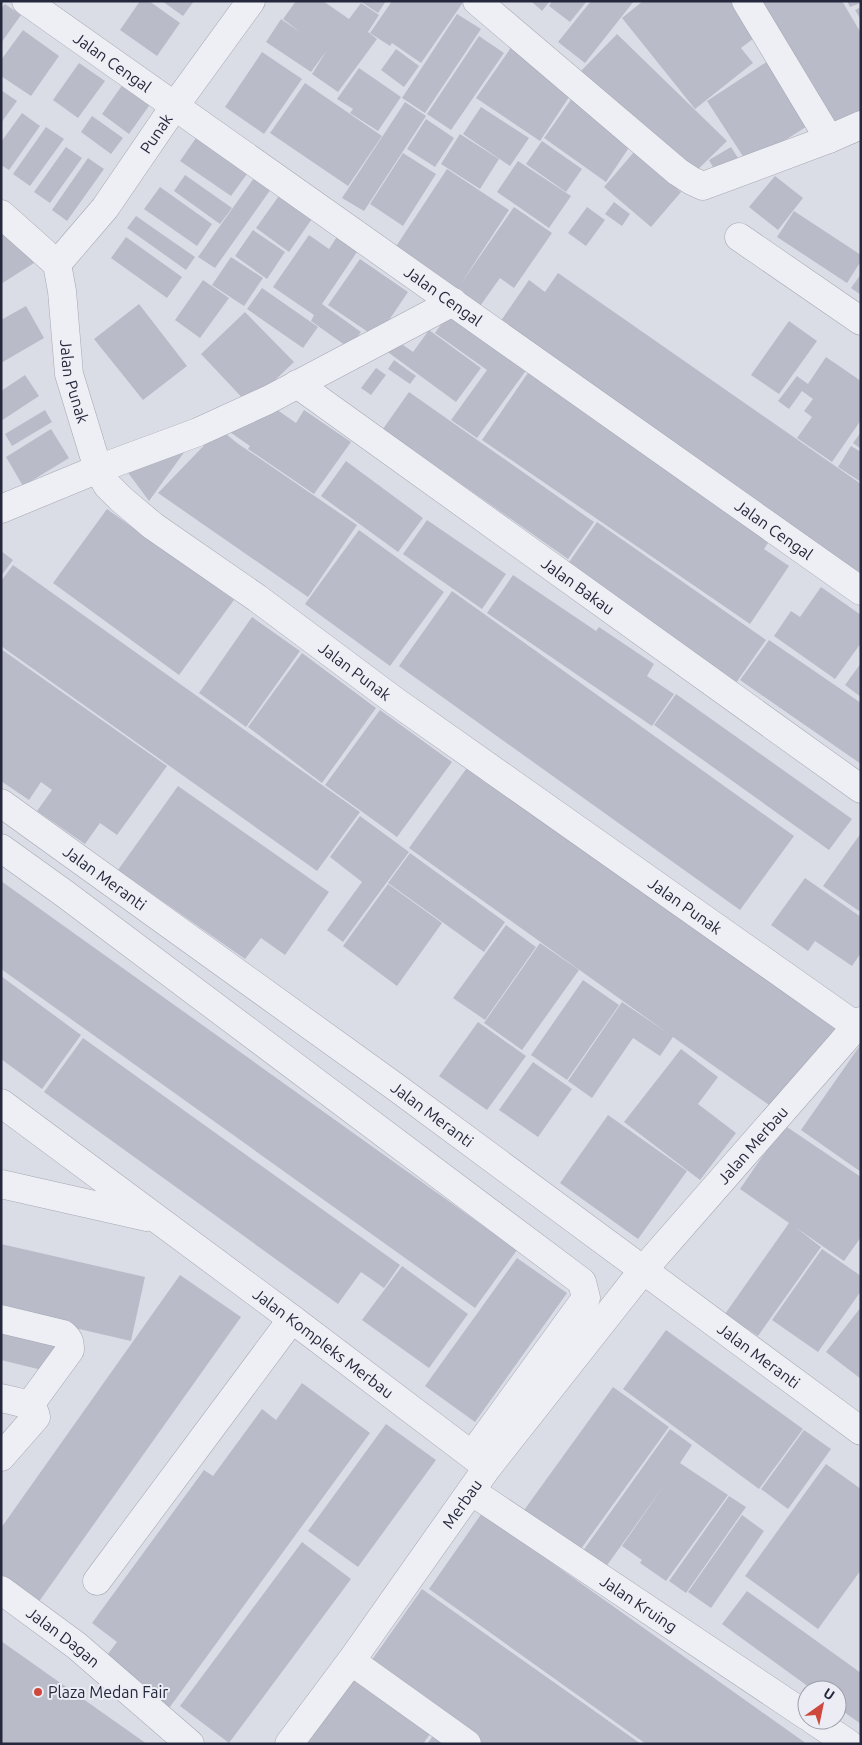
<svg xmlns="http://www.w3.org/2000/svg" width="862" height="1745" font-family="Ubuntu,sans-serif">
<rect width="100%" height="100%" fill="#dbdde6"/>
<!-- building -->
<path fill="#b9bbc9" d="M140,1H149L180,23L157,56L120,30Z
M162,1H194L183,16Z
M296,1H323L349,19L361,3L379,15L368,32L377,39L338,92L312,74L327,50L311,72L266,42L281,19L300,32L283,19Z
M360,1H386L378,13Z
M392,1H464L421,63L392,43L390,46L370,33Z
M531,1H550L542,11Z
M552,1H587L570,22L549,6Z
M591,1H634L585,63L558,42Z
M643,1H737L762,32L741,48L753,63L695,109L622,18Z
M755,1H842L861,33V115L830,133Z
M847,1H861V3L850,7Z
M5,4L21,15L1,43V9Z
M861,7V20L855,10Z
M457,14L481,29L425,113L402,98Z
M23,30L59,56L31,96L1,76V60Z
M617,34L727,141L690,177L581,71Z
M479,36L504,53L451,130L427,114Z
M512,46L575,88L540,141L476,98Z
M396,49L419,66L404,87L381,70Z
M262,52L302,79L264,134L225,107Z
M771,59L812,123L748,164L707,101Z
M79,63L105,81L78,118L53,100Z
M359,68L401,97L378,131L350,113L353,109L337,99Z
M305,83L382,136L348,186L270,133Z
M123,84L151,103L129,134L102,114Z
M1,90L17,101L1,123Z
M575,94L636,137L606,182L544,138Z
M405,102L426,116L364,211L342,198Z
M481,107L529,138L510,166L463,134Z
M22,113L40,126L9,170L1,165V142Z
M92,116L123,138L111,154L81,132Z
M426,119L454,138L435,167L407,149Z
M46,127L64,139L30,186L13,174Z
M460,134L499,159L480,189L441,164Z
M196,138L247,174L231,196L180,161Z
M542,141L582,169L566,192L526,164Z
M66,147L82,158L50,203L34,192Z
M731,147L742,164L719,178L709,160Z
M634,152L681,192L651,227L604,187Z
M403,153L436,174L403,226L370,204Z
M88,158L104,169L67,221L52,210Z
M518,161L571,196L549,228L497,192Z
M447,169L509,210L460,285L514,207L552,233L514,288L500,278L478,309L393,251Z
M185,175L232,208L220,224L174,191Z
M775,176L803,198L778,230L749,207Z
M254,178L271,189L215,268L198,257Z
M160,187L212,224L197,246L144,209Z
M281,193L314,216L289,252L256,228Z
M614,202L630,214L622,226L605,214Z
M587,207L605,220L586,246L568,233Z
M794,211L861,255V261L847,283L777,237Z
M136,216L195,257L186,270L127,228Z
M10,228L34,263L1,284V233Z
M253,230L285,252L267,279L235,256Z
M340,232L361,246L322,304L361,332L349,348L311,321L314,315L273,287L309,235L329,249Z
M126,237L182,277L167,298L111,258Z
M231,257L263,278L244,306L212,285Z
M360,259L408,292L377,338L328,305Z
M558,273L861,484V578L498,325L529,280L545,292Z
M861,274V295L851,288Z
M203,280L229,298L200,338L175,320Z
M262,288L318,327L303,348L247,309Z
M139,304L187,366L143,400L94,339Z
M26,306L44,338L1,363V320Z
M452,309L530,365L477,438L451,420L487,370L435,333Z
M245,312L294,362L249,405L201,354Z
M789,321L817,341L779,394L751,375Z
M429,330L481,368L456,402L385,350L393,338L413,352Z
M826,357L861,381V420L832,462L797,438L812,417L804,411L813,399L802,391L789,409L778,401L797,376L808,384Z
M394,360L416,376L410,384L388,369Z
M532,367L774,534L764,549L789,566L750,624L482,440Z
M376,368L386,375L371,395L361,388Z
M25,375L39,396L1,421V391Z
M409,392L594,522L568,559L383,429Z
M276,409L296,423L304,410L351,442L314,494L248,449L250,446L224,428Z
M45,410L52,422L12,446L5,434Z
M51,429L69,458L23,486L6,457Z
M220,429L237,443L357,525L308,597L158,493Z
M861,432V449L853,443Z
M851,446L861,452V482L838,467Z
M185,451L149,501L126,470Z
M346,461L423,518L398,552L321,496Z
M107,509L234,600L179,675L53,583Z
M427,520L506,574L482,609L403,554Z
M597,522L766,640L736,683L567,565Z
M359,530L444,592L390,666L305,604Z
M1,551L13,560L1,576Z
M13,565L360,812L317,871L1,646V581Z
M513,575L596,631L599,627L654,664L647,676L674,694L652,726L487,613Z
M821,587L861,615V643L835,679L774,636L791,611L800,617Z
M452,591L794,836L740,910L399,666Z
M252,617L300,651L246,727L199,693Z
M769,640L861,703V764L740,680Z
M1,649L167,766L117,835L100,823L85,844L37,811L52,790L41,782L29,800L1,781Z
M302,653L376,708L322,783L248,727Z
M861,663V697L845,685Z
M676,694L852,819L829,850L654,725Z
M380,710L452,762L397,837L325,785Z
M469,765L836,1027L776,1110L673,1037L660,1056L633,1038L592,1098L568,1081L622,1002L669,1034L409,848Z
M178,786L329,892L285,955L261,938L245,959L118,870Z
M360,816L409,852L343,942L327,930L362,882L330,857Z
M861,833V909L859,911L823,886Z
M410,853L505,922L484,952L388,883Z
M805,878L861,917V953L852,966L815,941L808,951L771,925Z
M1,881L517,1250L475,1308L1,969Z
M388,884L442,923L397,986L343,946Z
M506,925L536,947L485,1020L453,998Z
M540,943L579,970L522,1050L484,1023Z
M1,976L81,1035L42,1089L1,1059Z
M583,980L619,1005L567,1080L531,1055Z
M478,1022L526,1056L487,1110L439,1076Z
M83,1038L400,1265L384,1288L361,1272L338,1304L44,1092Z
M861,1044V1172L801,1130Z
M681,1049L718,1077L698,1104L736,1133L700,1180L624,1122Z
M533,1062L572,1089L538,1137L499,1110Z
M608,1115L687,1171L638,1239L560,1183Z
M784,1125L861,1177V1237L844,1261L795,1227L821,1247L758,1336L725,1314L789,1223L740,1189Z
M1,1244L145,1277L131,1341L1,1311Z
M822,1249L861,1276V1291L818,1352L772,1320Z
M517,1258L567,1293L475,1422L425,1386Z
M402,1266L468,1314L429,1368L362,1320Z
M180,1275L241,1317L33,1610L1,1587V1528Z
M861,1307V1379L826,1352Z
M1,1322L59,1337L50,1372L1,1360Z
M666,1330L803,1429L759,1489L623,1389Z
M302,1383L370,1433L167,1711L101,1663L117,1642L92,1623L204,1470L213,1476L262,1409L276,1420Z
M613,1387L669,1427L578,1553L522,1513Z
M386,1424L436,1460L358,1567L308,1531Z
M670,1429L692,1445L680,1463L728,1495L666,1581L640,1563L642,1560L622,1546L665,1484L603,1571L580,1555Z
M804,1430L831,1449L788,1509L761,1489Z
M826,1464L861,1489V1570L818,1629L745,1576Z
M729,1496L746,1507L686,1593L669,1581Z
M482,1513L807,1744H646L429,1589Z
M742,1515L764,1531L711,1608L688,1592Z
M302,1542L351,1579L229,1743L180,1706Z
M422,1589L572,1695L641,1744H483L369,1664Z
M747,1591L861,1673V1724L837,1707V1690H813L722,1624Z
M1,1641L147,1744H1Z
M358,1672L435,1727L423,1744H306Z
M437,1730L456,1744H427Z"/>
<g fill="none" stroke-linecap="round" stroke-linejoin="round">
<defs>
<g id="minor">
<path id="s1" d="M26,1L861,591"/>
<path d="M477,1L678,172L692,181L703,186L829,139L861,125"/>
<path d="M746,1L829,139"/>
<path id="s2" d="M1,214L57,264L62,291L69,374L98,469L107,485L121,499L153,526L257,598L395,701L856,1026"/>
<path d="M739,237L861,321"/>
<path id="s3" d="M57,264L105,208L174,107L251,1"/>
<path id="s4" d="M297,384L861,789"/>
<path d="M1,509L98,469L198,432L268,400L453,302"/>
<path id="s5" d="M1,803L397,1088L861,1431"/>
<path d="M1,848L65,894L582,1282L586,1298L472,1455"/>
<path id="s6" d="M1,1103L292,1319L486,1466"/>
<path d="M1,1184L147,1217"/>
<path d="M1,1319L63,1334C69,1339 70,1342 70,1350L29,1406"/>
<path d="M1,1398C13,1401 34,1403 36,1417L1,1457"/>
<path id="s7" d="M471,1491L807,1716"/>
<path d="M97,1581L292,1319"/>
<path id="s8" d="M1,1590L77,1646L190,1744"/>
<path d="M351,1661L467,1744"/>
<path d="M813,1720L849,1744"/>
<path id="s9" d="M289,1744L351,1661L487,1468L644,1269L861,1021"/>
</g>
</defs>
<!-- minor casing -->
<use href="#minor" stroke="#a4a7b3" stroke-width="29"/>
<!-- minor -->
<use href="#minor" stroke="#eeeff4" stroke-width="28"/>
</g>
<!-- markers -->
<circle fill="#ce483d" stroke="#ebecf4" stroke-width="2" cx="38" cy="1692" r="5"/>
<g text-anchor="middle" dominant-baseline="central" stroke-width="4" stroke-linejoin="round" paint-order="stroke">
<!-- street labels -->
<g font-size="16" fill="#25283c" stroke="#ebecf4">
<text stroke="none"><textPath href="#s1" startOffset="106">Jalan Cengal</textPath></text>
<text stroke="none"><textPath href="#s3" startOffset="164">Punak</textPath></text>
<text stroke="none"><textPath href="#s1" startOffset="511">Jalan Cengal</textPath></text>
<text stroke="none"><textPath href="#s2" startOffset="194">Jalan Punak</textPath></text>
<text stroke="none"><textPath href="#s1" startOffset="916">Jalan Cengal</textPath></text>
<text stroke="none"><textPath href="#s4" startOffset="346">Jalan Bakau</textPath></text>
<text stroke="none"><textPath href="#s2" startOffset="614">Jalan Punak</textPath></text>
<text stroke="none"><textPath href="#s5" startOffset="128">Jalan Meranti</textPath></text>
<text stroke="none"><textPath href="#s2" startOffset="1019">Jalan Punak</textPath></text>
<text stroke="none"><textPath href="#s5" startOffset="532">Jalan Meranti</textPath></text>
<text stroke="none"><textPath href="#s9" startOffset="758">Jalan Merbau</textPath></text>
<text stroke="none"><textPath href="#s6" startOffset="402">Jalan Kompleks Merbau</textPath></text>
<text stroke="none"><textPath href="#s5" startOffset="938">Jalan Meranti</textPath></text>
<text stroke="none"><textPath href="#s9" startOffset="296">Merbau</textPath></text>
<text stroke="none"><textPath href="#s7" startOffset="202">Jalan Kruing</textPath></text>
<text stroke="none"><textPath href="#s8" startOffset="78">Jalan Dagan</textPath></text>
</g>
<!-- poi labels -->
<g font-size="16" fill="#25283c" stroke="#ebecf4" text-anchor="start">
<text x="48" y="1692">Plaza Medan Fair</text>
</g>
</g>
<!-- border -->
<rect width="862" height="1745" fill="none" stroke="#25283c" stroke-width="5"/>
<!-- north arrow -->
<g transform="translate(822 1705) rotate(33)"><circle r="24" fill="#ebecf4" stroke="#9c9eaa"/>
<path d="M0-4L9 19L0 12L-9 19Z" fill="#ce483d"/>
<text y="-8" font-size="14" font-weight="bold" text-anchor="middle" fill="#25283c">U</text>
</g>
</svg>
